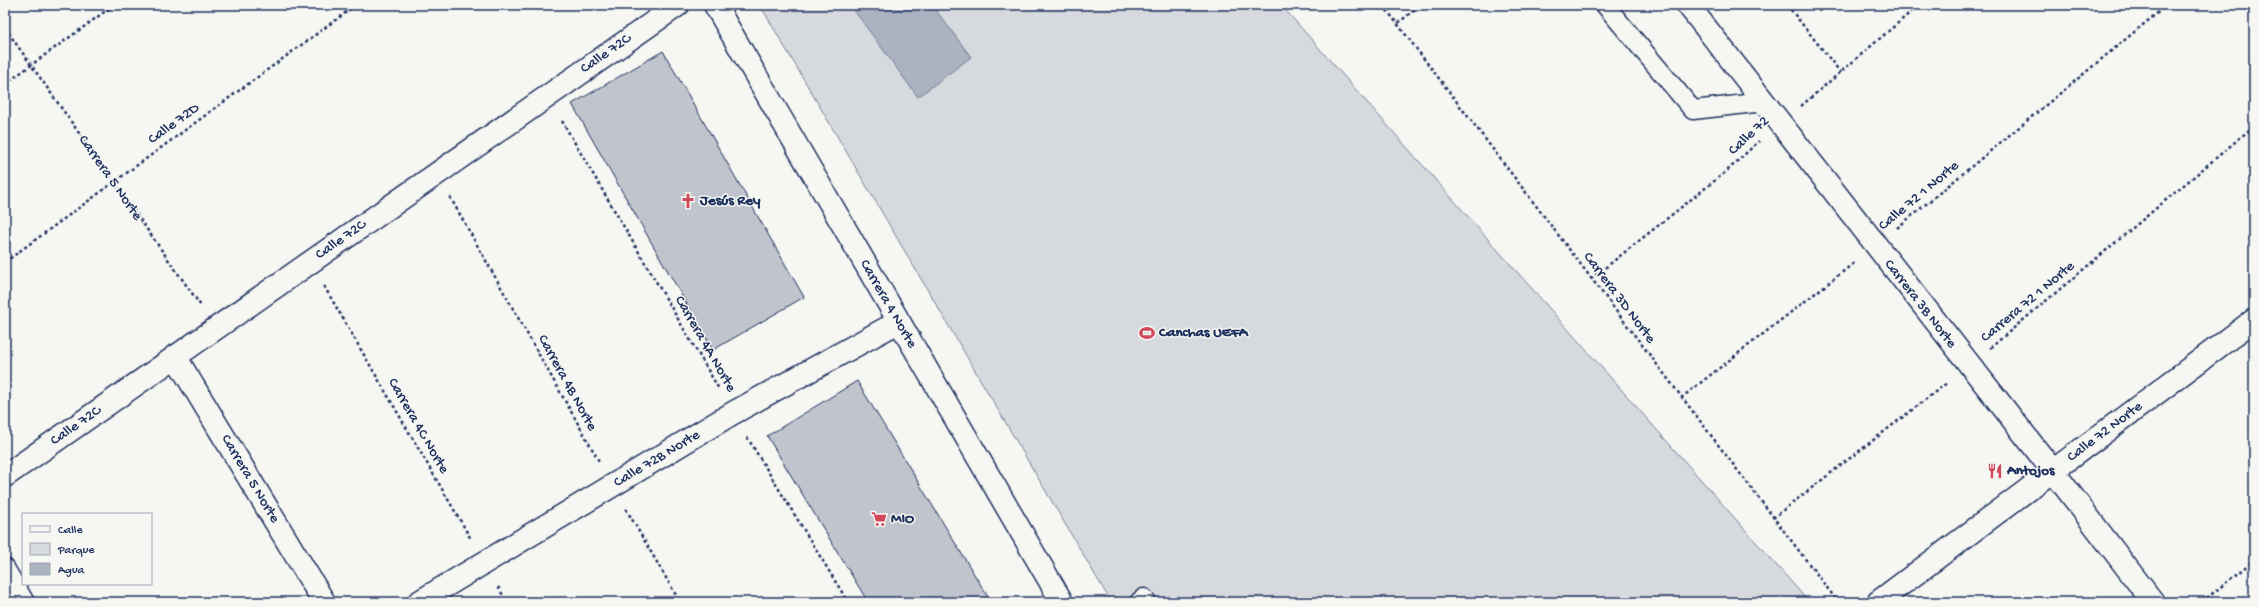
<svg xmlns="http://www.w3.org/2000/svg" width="2259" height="607" font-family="'Gochi Hand',sans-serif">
<rect width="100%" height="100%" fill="#f6f6f2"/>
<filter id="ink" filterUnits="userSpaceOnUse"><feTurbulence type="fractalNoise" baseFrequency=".025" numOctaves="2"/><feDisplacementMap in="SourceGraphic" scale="8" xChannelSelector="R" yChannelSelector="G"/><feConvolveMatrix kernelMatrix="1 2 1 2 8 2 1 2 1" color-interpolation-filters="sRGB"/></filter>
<g filter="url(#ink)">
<!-- green -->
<path fill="#d6d9dd" stroke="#78849e" d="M760,5H1281L1809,602H1111Z"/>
<!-- water -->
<path fill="#abb2c0" stroke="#717e99" d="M850,5H932L971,57L918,97Z"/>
<!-- building -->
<path fill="#c0c4cd" stroke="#1b2f5e" d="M663,51L804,297L713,350L572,104Z
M857,381L991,602H868L767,436Z"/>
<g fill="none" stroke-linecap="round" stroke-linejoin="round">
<defs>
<path id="lane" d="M1605,5L1693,110L1764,102
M5,568L25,602
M1139,602L1144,598L1147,602"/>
<path id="street" d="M1688,5L2053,471L2153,602
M175,356L324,602
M5,476L678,5
M419,602L733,413L898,322
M1878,602L2254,320"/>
<path id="secondary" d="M715,5L1062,602"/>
</defs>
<!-- lane casing -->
<use href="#lane" stroke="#1b2f5e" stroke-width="21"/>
<!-- street casing -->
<use href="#street" stroke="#1b2f5e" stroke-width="25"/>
<!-- secondary casing -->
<use href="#secondary" stroke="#1b2f5e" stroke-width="25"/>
<!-- path -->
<path stroke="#1b2f5e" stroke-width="2.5" stroke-dasharray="3 3" stroke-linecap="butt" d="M1383,5L1838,602
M1787,5L1841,73
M1398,23L1421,5
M5,28L201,306
M5,84L114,5
M1801,106L1919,5
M562,121L719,389
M450,197L599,461
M1897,228L2167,5
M5,262L356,5
M1591,279L1728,170L1759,141
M324,286L471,539
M1990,348L2254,126
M1681,398L1854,263
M747,437L848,602
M626,509L680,602
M1773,518L1948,382
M498,587L507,602
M2202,602L2254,560"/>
<!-- lane -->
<use href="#lane" stroke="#f6f6f2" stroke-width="18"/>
<!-- street -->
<use href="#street" stroke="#f6f6f2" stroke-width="22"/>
<!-- secondary -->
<use href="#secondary" stroke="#f6f6f2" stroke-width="22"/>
</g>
</g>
<!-- icons -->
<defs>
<symbol id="church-bare" viewBox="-9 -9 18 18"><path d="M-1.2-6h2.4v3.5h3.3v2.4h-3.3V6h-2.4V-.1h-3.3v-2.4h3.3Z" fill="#d1495b" stroke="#f6f6f2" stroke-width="2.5" paint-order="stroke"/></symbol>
<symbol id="stadium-bare" viewBox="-9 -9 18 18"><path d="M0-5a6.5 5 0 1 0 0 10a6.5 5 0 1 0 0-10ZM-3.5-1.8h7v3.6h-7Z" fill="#d1495b" stroke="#f6f6f2" stroke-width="2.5" paint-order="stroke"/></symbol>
<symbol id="restaurant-bare" viewBox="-9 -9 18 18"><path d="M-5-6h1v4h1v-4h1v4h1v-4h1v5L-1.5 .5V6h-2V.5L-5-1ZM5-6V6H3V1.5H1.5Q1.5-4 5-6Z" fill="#d1495b" stroke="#f6f6f2" stroke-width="2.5" paint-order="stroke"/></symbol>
<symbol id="supermarket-bare" viewBox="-9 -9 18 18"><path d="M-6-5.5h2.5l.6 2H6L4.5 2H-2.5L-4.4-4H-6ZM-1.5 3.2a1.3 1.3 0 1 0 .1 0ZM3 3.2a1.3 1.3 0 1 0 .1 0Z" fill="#d1495b" stroke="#f6f6f2" stroke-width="2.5" paint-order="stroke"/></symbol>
</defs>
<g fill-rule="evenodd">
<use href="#church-bare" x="677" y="190" width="22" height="22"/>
<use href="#stadium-bare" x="1136" y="322" width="22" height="22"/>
<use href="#restaurant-bare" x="1984" y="460" width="22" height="22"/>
<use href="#supermarket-bare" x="868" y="508" width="22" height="22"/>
</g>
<g text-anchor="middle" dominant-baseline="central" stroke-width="3" stroke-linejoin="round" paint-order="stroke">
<!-- street labels -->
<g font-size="15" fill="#1b2f5e" stroke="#f6f6f2">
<text transform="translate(606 54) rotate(-35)">Calle 72C</text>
<text transform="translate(174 124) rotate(-36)">Calle 72D</text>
<text transform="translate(1749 136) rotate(-43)">Calle 72</text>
<text transform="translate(110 178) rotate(55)">Carrera 5 Norte</text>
<text transform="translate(1919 196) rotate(-40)">Calle 72 1 Norte</text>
<text transform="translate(341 240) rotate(-35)">Calle 72C</text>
<text transform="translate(1619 298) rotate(53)">Carrera 3D Norte</text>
<text transform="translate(2028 302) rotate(-40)">Carrera 72 1 Norte</text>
<text transform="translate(888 304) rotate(60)">Carrera 4 Norte</text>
<text transform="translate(1920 304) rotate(52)">Carrera 3B Norte</text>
<text transform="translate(705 344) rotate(60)">Carrera 4A Norte</text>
<text transform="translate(567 383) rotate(61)">Carrera 4B Norte</text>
<text transform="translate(76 426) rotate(-35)">Calle 72C</text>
<text transform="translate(418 426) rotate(60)">Carrera 4C Norte</text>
<text transform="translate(2105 432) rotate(-37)">Calle 72 Norte</text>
<text transform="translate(657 459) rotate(-31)">Calle 72B Norte</text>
<text transform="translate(250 479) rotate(59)">Carrera 5 Norte</text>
</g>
<!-- poi labels -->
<g font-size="15" font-weight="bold" fill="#1b2f5e" stroke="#f6f6f2" text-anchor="start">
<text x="700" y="201">Jesús Rey</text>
<text x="1159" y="333">Canchas UEFA</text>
<text x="2007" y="471">Antojos</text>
<text x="891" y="519">MIO</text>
</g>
</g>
<!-- margin -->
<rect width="2259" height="607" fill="none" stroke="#f6f6f2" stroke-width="20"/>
<rect x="10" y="10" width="2239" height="587" fill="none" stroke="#1b2f5e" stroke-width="1.5" filter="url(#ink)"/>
<!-- legend -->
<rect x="22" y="513" width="130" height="72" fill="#f6f6f2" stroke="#9ea6b7"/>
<rect x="30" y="526" width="20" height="6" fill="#f6f6f2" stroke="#9ea6b7"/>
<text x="58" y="533" font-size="12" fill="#1b2f5e">Calle</text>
<rect x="30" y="543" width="20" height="12" fill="#d6d9dd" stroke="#9ea6b7"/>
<text x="58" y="553" font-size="12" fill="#1b2f5e">Parque</text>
<rect x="30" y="563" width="20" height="12" fill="#abb2c0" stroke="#9ea6b7"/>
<text x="58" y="573" font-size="12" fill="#1b2f5e">Agua</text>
</svg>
